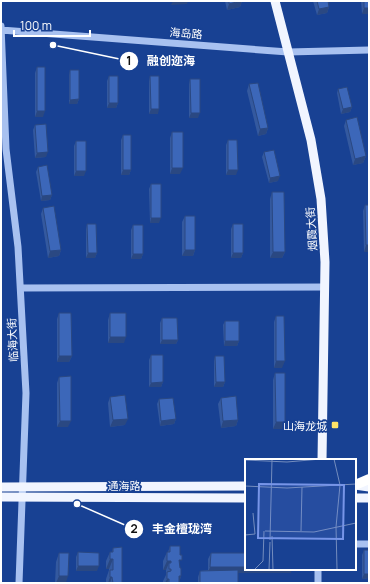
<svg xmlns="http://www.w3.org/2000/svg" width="370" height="584" font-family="Manrope,'Noto Sans SC',sans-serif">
<rect width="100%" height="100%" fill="#184193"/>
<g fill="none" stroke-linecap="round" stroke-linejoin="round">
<!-- minor -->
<path stroke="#a8c1f0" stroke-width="7" d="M1,26L6,149L18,247L26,393L19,583
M1,30L288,52L369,50
M21,288L325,287
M355,544H369
M318,569V583"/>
<!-- major -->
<path stroke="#f1f5ff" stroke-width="9" d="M275,1L311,140L321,199L325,262L322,460
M355,485L369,487
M1,487L246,486
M1,497L246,498
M355,498H369"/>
<!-- highway -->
<path stroke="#fff" stroke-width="10" d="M355,485L369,479"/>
</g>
<!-- wall -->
<path fill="#34599f" d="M225,1H242L240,7L227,10Z
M313,1H328L329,7L327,13L317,15Z
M361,1H369L362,14Z
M37,67L43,117H35V73Z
M70,70L79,99L77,104H69V75Z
M109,76L118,103L116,108H107V81Z
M150,76L158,114H149V81Z
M190,79L198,118H189V84Z
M249,84L268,128L266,134L258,136L247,91Z
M338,89L352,107L350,112L341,114L337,93Z
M346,120L366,156L363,163L353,165L344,126Z
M35,125L46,157L35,158L33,130Z
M172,132L180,174H170V138Z
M123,135L131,170L129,175H121V140Z
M228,140L236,175H226V145Z
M76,141L84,176H74V146Z
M264,152L278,181L269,183L262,157Z
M38,167L52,195L50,200L41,201L36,172Z
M151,184L159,223H150L149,189Z
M272,192L285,252L282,258H270V199Z
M365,205H369V252H364L363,211Z
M43,208L61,250L59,256L48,258L41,214Z
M185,216L195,250L193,256H182V222Z
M87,224L97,253L95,258H86V229Z
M233,224L243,253L241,258H231V229Z
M133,225L143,254L141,259H131V230Z
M59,313L72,356L69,362H57V319Z
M110,313L124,343H108V320Z
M276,316L282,368H274V322Z
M162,318L178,340L176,344H160V323Z
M225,321L239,341L237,346H224L223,325Z
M151,355L163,382L161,387H149V360Z
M215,356L225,382L223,387H214V361Z
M275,373L285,422L283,429H273V380Z
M59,377L68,427H57V383Z
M110,397L125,425L110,427L108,403Z
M221,398L238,420L236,426L221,428L218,404Z
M159,399L176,419L174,424L160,426L157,404Z
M170,546L179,566L181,576L179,583H163V581L166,575V570H163V561L167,552H168Z
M113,548L122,583H106V579L109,570V569H106V561L110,552H112Z
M364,550H369V578L362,579V555Z
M78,552L97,571H76V557Z
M59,553L66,583H55L56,562Z
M211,553L291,573H238V583H198V577L200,571L208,570V559Z"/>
<!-- shaded-wall -->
<path fill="#2a4882" d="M126,1H137L125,2Z
M173,1H188L187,4L171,5Z
M240,1H242L240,7L227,10L229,4Z
M329,7L327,13L317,15L319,9Z
M364,8H369V14H362Z
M79,99L77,104H69L70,100Z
M109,103H118L116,108H107Z
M352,107L350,112L341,114L343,109Z
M151,109H159L158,114H149Z
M37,111H45L43,117H35Z
M191,113H200L198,118H189Z
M268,128L266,134L258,136L260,129Z
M48,152L46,157L35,158L37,153Z
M366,156L363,163L353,165L355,159Z
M172,168H183L180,174H170Z
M123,170H131L129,175H121Z
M228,170H238L236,175H226Z
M76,171H86L84,176H74Z
M280,176L278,181L269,183L270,178Z
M52,195L50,200L41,201L42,196Z
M151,218H161L159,223H150Z
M366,245H369V252H364Z
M61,250L59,256L48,258L50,251Z
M185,250H195L193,256H182Z
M273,252H285L282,258H270Z
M88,253H97L95,258H86Z
M233,253H243L241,258H231Z
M133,254H143L141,259H131Z
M110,337H126L124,343H108Z
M162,340H178L176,344H160Z
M225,341H239L237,346H224Z
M59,356H72L69,362H57Z
M276,361H285L282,368H274Z
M163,382L161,387H149L151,383Z
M216,382H225L223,387H214Z
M128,419L125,425L110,427L113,420Z
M176,419L174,424L160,426L161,421Z
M238,420L236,426L221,428L223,421Z
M60,421H71L68,427H57Z
M276,422H285L283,429H273Z
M110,559H113L109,569H106Z
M167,561H171L169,566V563L166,570H163Z
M78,566H99L97,571H76Z
M210,567H246V569H292L291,573H208Z
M364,574H369V578L362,579Z
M59,576H68L66,583H56Z
M179,576H181L179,583Z
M110,577H112L110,583H108Z
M167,579H169L167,583H165Z"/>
<!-- building -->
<path fill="#3c67b9" stroke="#2a4882" d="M229,1H240L229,4Z
M317,1H328L329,7L319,9Z
M364,1H369V8H364Z
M37,67H45V111H37Z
M70,70H79V99L70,100Z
M109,76H118V103H109Z
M150,76H159V109H151Z
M190,79H200V113H191Z
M258,83L268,128L260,129L249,84Z
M347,87L352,107L343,109L338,89Z
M357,117L366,156L355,159L346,120Z
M46,124L48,152L37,153L35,125Z
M172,132H183V168H172Z
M123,135H131V170H123Z
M228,140H237L238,170H228Z
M76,141H86V171H76Z
M274,150L280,176L270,178L264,152Z
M47,165L52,195L42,196L38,167Z
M151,184H161V218H151Z
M272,192H284L285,252H273Z
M365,205H369V245H366Z
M54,206L61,250L50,251L43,208Z
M185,216H195V250H185Z
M87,224H96L97,253H88Z
M233,224H243V253H233Z
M133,225H143V254H133Z
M59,313H71L72,356H59Z
M110,313H126V337H110Z
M276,316H284L285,361H276Z
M162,318H177L178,340H162Z
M225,321H239V341H225Z
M151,355H163V382L151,383Z
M215,356H224L225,382H216Z
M275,373H285V422H276Z
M71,376V421H60L59,377Z
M125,395L128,419L113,420L110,397Z
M236,396L238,420L223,421L221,398Z
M173,398L176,419L161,421L159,399Z
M170,546H180V555H182V560H179L180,568H181V576H179V583H169V579H167V572L171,571V569H169V563H171V561H167V552H170Z
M122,547V583H113L112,577H110V570H113V559H110V552H113V548Z
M364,550H369V574H364Z
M78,552L99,553V566H78Z
M59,553H69L68,576H59Z
M211,553H246V567H210Z
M238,570V583H200V571Z"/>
<!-- markers -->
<rect fill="#ffe367" stroke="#184193" stroke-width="1.5" x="331" y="421" width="8" height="8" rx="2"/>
<g text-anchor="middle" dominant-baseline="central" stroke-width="3.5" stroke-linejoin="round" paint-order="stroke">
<!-- street labels -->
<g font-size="11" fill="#fff" stroke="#184193">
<text transform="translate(186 33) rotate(4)">海岛路</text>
<text transform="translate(311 229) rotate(-94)">烟霞大街</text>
<text transform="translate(12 340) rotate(-93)">临海大街</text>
<text x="124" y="485">通海路</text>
</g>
<!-- poi labels -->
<g font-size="11" fill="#fff" stroke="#184193" text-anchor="end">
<text x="327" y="425">山海龙城</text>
</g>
</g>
<!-- overview -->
<g transform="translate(245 459)">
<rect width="111" height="111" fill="#184193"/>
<path fill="none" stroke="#748dbe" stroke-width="1" d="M89,0L95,26L91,68L92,110M0,1L42,3L76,0M0,27L42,29L111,25M20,72L69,73L111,64M56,72L57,28M0,76L10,75L8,54M27,77L28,111M25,81L27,1M9,111L18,102L19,72M24,111L25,83"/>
<path fill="#7795e8" fill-opacity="0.15" stroke="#7795e8" stroke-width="2" d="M14,25L99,26L98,80L13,79Z"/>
<rect width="111" height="111" fill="none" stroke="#fff" stroke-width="2"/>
</g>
<!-- callouts -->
<path fill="none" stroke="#fff" stroke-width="1.5" d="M53 45L129 61M77 504L134 529"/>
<g fill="#fff" stroke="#184193" stroke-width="1.5">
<circle cx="53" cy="45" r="4"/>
<circle cx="77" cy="504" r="4"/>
<circle cx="129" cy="61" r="10"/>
<circle cx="134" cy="529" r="10"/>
</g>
<g font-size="12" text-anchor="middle" font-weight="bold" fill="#111">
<text x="129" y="65">1</text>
<text x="134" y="533">2</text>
</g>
<g font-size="12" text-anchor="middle" font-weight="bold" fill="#fff" stroke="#184193" stroke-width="3.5" stroke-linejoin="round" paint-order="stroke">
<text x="171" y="65">融创迩海</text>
<text x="182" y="533">丰金檀珑湾</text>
</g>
<!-- border -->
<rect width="370" height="584" fill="none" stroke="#ffffff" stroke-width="4"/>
<!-- scale -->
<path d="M14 30v6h76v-6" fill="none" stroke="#ffffff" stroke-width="2"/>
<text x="20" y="30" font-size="12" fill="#ffffff" stroke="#184193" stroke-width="3" paint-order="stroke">100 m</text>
</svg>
